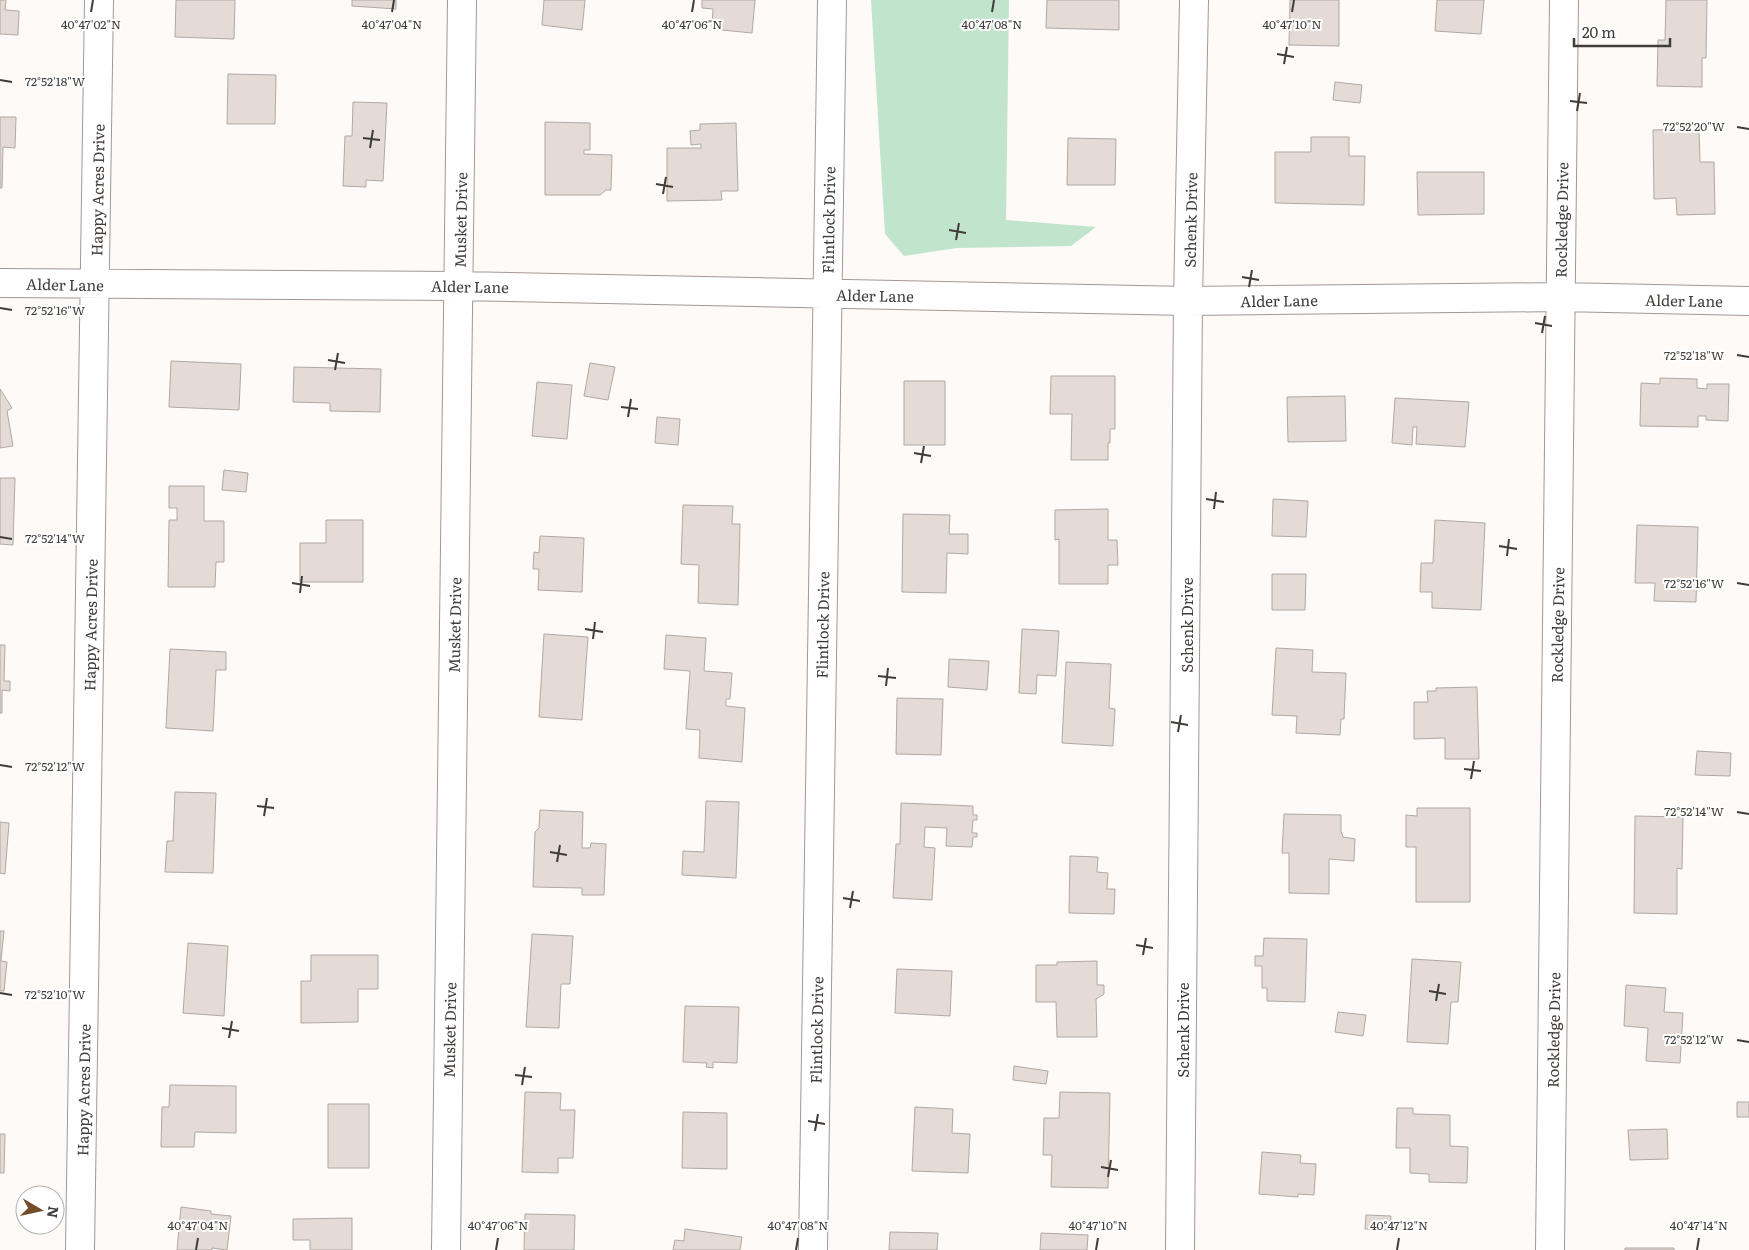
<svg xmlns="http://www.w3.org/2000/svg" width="1749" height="1250" font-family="Literata,serif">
<rect width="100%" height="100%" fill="#fefaf8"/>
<!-- green -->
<path fill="#c1e4cd" d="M871,0H1009L1006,220L1096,227L1071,246L957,248L904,256L885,234Z"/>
<!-- building -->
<path fill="#e4dbd6" stroke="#b0a8a3" d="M0,0H6L5,10L19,11L18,35L0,34Z
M176,0H235L234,39L175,37Z
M352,0H396V9L352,6Z
M544,0H585L582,30L542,25Z
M702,0H755L752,33L712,29L713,9L702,8Z
M1047,0H1119V30L1046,28Z
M1290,0H1339V46L1289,45Z
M1437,0H1484L1481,34L1435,31Z
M1666,0H1707L1706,58H1702V87L1657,86L1658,40H1665Z
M228,74L276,75L275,124H227Z
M1335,82L1362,85L1360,103L1333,100Z
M353,102L387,103L383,181L366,180V187L343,186L345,136H352Z
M0,117H16L15,148L3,147L2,188H0Z
M545,122L590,123V150H584V154L612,155L611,190H606L600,195H545Z
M736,123L738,191H721L722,200L667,201V148H701V144L691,145L690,131L700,130V124Z
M1699,129L1700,162H1714L1715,214L1677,215L1676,198L1654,199L1653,130Z
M1311,137H1349V156H1365L1364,205L1275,203V152H1311Z
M1068,138L1116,139L1115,185H1067Z
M1417,172H1484V214L1418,215Z
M171,361L241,364L239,410L169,407Z
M590,363L615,367L608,400L584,396Z
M294,367L381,369L380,412L330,411V403L293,402Z
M1051,376H1115V429H1110V443H1108V460H1071L1072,414H1050Z
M1660,378L1697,379V388L1707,389V384H1729L1728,421L1706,420V416H1698V427L1640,426L1641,383L1660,384Z
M904,381H945V445H904Z
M537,382L572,385L567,439L532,436Z
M0,389L12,408L7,411L13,446L0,448Z
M1345,396L1346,441L1288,442L1287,397Z
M1395,398L1469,402L1465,447L1416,444L1417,427H1413L1412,445L1392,443Z
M657,417L680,419L678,445L655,443Z
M224,470L248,473L246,492L222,490Z
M0,478H15L13,545L0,544Z
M169,486H204V521H224V562H216L215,587H168L169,520H177V508H169Z
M1273,499L1308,501L1306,537L1272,536Z
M683,505L733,506L732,524H740L738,605L698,603L699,565L681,564Z
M1108,509V540H1117L1118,565H1108V584H1059V539L1055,540V510Z
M903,514L950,515L949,534H968V554L947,553L946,593L902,592Z
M326,520H363V582H300V543H326Z
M1435,520L1485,523L1481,610L1432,608V592H1420L1421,563H1433Z
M1637,525L1698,527L1696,602L1654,601L1655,583H1635Z
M540,536L584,538L582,592L538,590L539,569H533L534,552L539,553Z
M1272,574H1306L1305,610H1272Z
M1022,629L1059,631L1056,676L1037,675L1036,694L1019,693Z
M544,634L588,637L582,720L539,717Z
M666,635L706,638L704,671L732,673L730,699H726V706L745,708L742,762L699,758L700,730L686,729L690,671L664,669Z
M0,645H5L4,681H10V691L2,690V713H0Z
M1276,648L1313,650L1312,672L1346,673L1344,719H1341L1340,735L1296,733L1297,716L1272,715Z
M170,649L226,652V670H216L213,731L166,728Z
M949,659L989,661L987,690L948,687Z
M1066,662L1111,664L1109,708L1115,709L1113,746L1062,743Z
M1477,687L1479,759H1445V738L1414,739V702H1428L1427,691H1436V688Z
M897,698L943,699L941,755L896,754Z
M1697,751L1731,753L1730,776L1695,775Z
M175,792L216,793L213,873L165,872L167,841H173Z
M706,801L739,802L736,878L682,875L683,851L704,852Z
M901,803L973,806V815H977V820H973L972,833H977V837H973L972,847L946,846L947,828L925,827L924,847L935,848L932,900L893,898L896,844H900Z
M1417,808H1470V902H1416V847H1406V815L1417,816Z
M540,810L583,812L582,848H590L591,843L606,844L604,895H582V888L533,887L535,832L539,828Z
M1284,814L1341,815V831L1343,837L1355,839L1354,861L1329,859V894L1289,893V853H1282Z
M1635,816L1683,817L1682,869L1677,868V914L1634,913Z
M0,822L9,823L5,874L0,873Z
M1070,856L1098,857L1097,872L1108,873L1107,889H1115L1114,914L1069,913Z
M0,931H4L1,961L7,962L4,991H0Z
M532,934L573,936L570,984H561L559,1028L526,1027Z
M1264,938L1307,939L1305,1002L1267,1001V988H1262V966H1255V956H1263Z
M188,943L228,946L224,1016L183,1013Z
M311,955H378V989H358V1022L301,1023V981H311Z
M1412,959L1461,962L1458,1002H1451L1448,1044L1407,1042Z
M1097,961V985H1104V994L1096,999L1097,1037H1057L1056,1002H1036V965H1057V962Z
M897,969L952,971L950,1016L895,1013Z
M1626,985L1666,988L1664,1012L1683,1013L1680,1063L1646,1061L1648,1028L1624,1026Z
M685,1006L739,1007L737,1063L713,1062V1068L706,1067L707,1063L683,1062Z
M1338,1012L1366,1015L1363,1036L1335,1032Z
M1014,1066L1048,1071L1046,1084L1013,1080Z
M170,1085L236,1086V1133L195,1132L194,1147H161L162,1107H169Z
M525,1092L561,1093L560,1110H575L573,1158H558V1173L522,1172Z
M1060,1092L1110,1093L1108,1188L1051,1187L1052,1155H1043L1044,1118H1059Z
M1737,1102H1749V1117H1737Z
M328,1104H369V1168H328Z
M915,1107L953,1109L952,1133L970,1134L968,1173L912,1171Z
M1397,1108H1413V1114L1450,1115V1146L1468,1147L1467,1183L1429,1182V1174L1410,1173V1148H1396Z
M683,1112L727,1113V1169L682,1168Z
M1667,1129L1668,1159L1630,1160L1628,1130Z
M0,1134H5L4,1173H0Z
M1262,1152L1301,1155L1300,1163L1316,1164L1314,1195L1298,1194V1197L1259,1194Z
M181,1207L211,1211V1214L231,1216L227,1250L212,1248V1250H177Z
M525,1214L575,1215L574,1250H524Z
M1366,1215L1391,1216L1390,1230L1365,1229Z
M352,1218V1250H310V1240H293V1219Z
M685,1229L742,1237L740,1250H673L675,1240L684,1241Z
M890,1232L938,1233L937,1250H889Z
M1041,1233L1088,1235L1087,1250H1040Z
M1625,1248H1674V1250H1625Z"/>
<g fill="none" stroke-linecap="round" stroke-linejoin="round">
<defs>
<path id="minor" d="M0,283L459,286L1188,301L1560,297L1749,301
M80,1250L99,0
M446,1250L462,0
M813,1250L832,0
M1180,1250L1188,301L1194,0
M1550,1250L1564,0"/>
</defs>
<!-- minor casing -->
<use href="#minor" stroke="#a19894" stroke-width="30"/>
<!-- minor -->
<use href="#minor" stroke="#fff" stroke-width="28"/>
</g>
<!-- ticks -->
<path fill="none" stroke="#3f3c3a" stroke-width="2" d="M91,12L93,0M392,12L394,0M692,12L694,0M992,12L994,0M1292,12L1294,0M1277,54L1294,57M1284,64L1287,47M0,80L12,82M1570,101L1587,103M1577,111L1580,93M1737,127L1749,129M363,138L380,140M370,148L373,130M656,184L673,187M663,194L666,177M949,230L966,233M956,240L959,223M1242,277L1259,280M1249,287L1252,270M0,308L12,310M1535,323L1552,326M1542,333L1545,316M1737,355L1749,357M328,360L345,363M335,370L338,353M621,407L638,409M628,417L631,399M914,453L931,456M921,463L924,446M1206,499L1224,502M1214,509L1216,492M0,537L12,539M1499,546L1517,549M1507,556L1509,539M292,583L310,586M1737,583L1749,585M300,593L302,576M585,629L603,632M593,639L595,622M878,676L896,678M886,686L888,668M1171,722L1188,725M1178,732L1181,715M0,765L12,767M1464,769L1481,771M1471,779L1474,761M257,806L274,808M1737,812L1749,814M264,816L267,798M550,852L567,855M557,862L560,845M843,898L860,901M850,908L853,891M1136,945L1153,948M1143,955L1146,938M1429,991L1446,994M0,993L12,995M1436,1001L1439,984M222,1028L239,1031M229,1038L232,1021M1737,1040L1749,1042M515,1075L532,1077M522,1085L525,1067M808,1121L825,1124M815,1131L818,1114M1101,1167L1118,1170M1108,1177L1111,1160M196,1250L198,1238M496,1250L498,1238M796,1250L798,1238M1096,1250L1098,1238M1397,1250L1399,1238M1697,1250L1699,1238"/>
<g text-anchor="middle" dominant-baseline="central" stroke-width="4" stroke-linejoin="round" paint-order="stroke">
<!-- street labels -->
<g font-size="15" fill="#3f3c3a" stroke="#fff">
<text transform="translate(97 190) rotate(-89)">Happy Acres Drive</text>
<text transform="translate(460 220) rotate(-89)">Musket Drive</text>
<text transform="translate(828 220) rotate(-89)">Flintlock Drive</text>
<text transform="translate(1190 220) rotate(-89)">Schenk Drive</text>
<text transform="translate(1561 220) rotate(-89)">Rockledge Drive</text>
<text transform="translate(65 284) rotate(1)">Alder Lane</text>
<text transform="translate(470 286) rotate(1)">Alder Lane</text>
<text transform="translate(875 295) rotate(1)">Alder Lane</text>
<text transform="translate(1279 300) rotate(-1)">Alder Lane</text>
<text transform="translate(1684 300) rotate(1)">Alder Lane</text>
<text transform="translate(90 625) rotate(-89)">Happy Acres Drive</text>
<text transform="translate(454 625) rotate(-89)">Musket Drive</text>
<text transform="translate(822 625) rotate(-89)">Flintlock Drive</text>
<text transform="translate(1186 625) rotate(-90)">Schenk Drive</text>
<text transform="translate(1557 625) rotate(-89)">Rockledge Drive</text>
<text transform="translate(449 1030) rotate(-89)">Musket Drive</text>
<text transform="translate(816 1030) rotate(-89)">Flintlock Drive</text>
<text transform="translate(1182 1030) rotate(-90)">Schenk Drive</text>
<text transform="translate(1553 1030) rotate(-89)">Rockledge Drive</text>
<text transform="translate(83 1090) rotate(-89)">Happy Acres Drive</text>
</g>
</g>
<g font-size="12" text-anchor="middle" fill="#3f3c3a" stroke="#fff" stroke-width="4" stroke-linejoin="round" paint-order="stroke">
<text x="91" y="29">40°47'02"N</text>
<text x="392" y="29">40°47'04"N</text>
<text x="692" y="29">40°47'06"N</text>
<text x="992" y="29">40°47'08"N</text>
<text x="1292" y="29">40°47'10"N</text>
<text x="55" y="86">72°52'18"W</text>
<text x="1694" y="131">72°52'20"W</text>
<text x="55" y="315">72°52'16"W</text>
<text x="1694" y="360">72°52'18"W</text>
<text x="55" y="543">72°52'14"W</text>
<text x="1694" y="588">72°52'16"W</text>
<text x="55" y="771">72°52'12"W</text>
<text x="1694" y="816">72°52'14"W</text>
<text x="55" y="999">72°52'10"W</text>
<text x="1694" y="1044">72°52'12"W</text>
<text x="198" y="1230">40°47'04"N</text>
<text x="498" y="1230">40°47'06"N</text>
<text x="798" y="1230">40°47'08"N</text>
<text x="1098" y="1230">40°47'10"N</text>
<text x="1399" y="1230">40°47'12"N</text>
<text x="1699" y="1230">40°47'14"N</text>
</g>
<!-- north arrow -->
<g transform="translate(40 1210) rotate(99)"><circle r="24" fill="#ffffff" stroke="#b2b1b0"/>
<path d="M0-4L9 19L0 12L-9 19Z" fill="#734d2a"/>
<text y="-8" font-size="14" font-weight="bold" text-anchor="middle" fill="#3f3c3a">N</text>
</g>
<!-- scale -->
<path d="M1574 38v8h96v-8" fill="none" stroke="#3f3c3a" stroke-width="2.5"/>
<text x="1582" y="38" font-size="15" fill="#3f3c3a" stroke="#ffffff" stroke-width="4" paint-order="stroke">20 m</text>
</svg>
